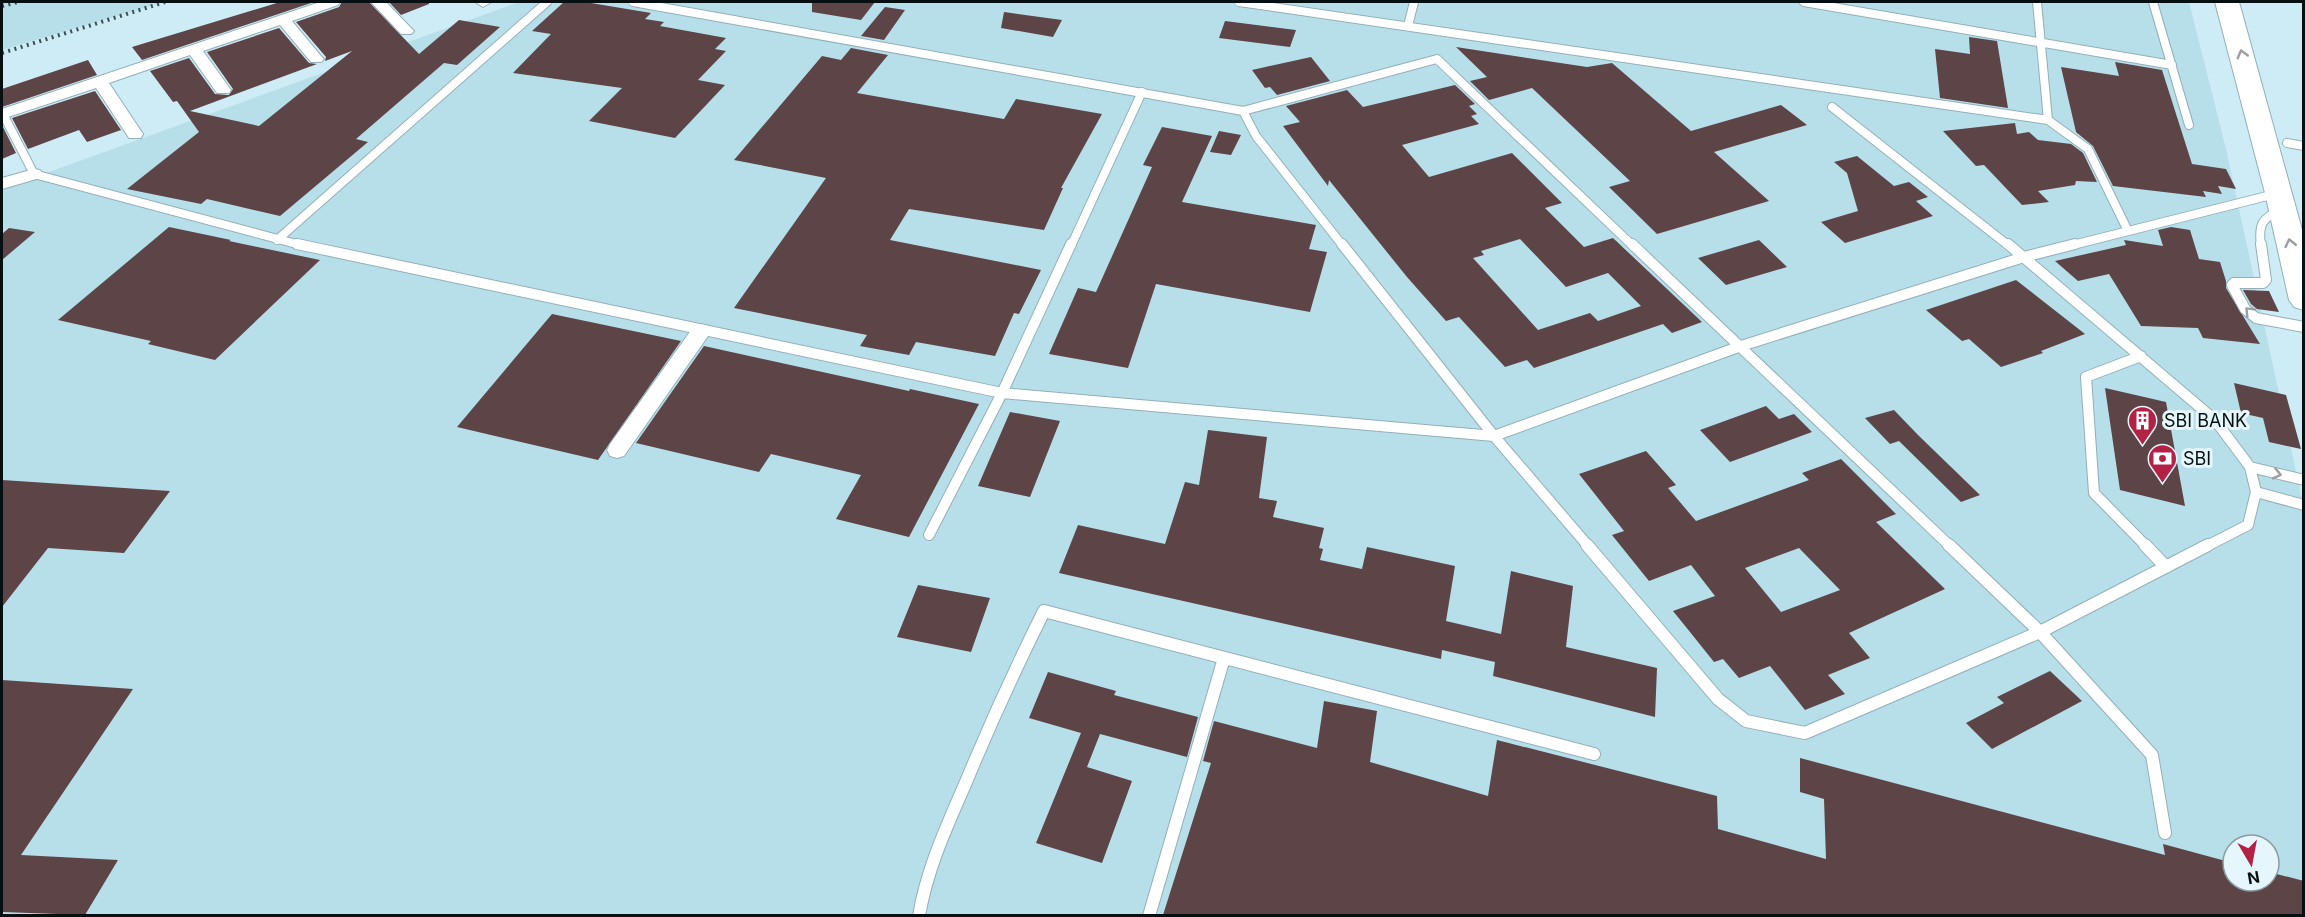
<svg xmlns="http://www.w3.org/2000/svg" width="2305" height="917" font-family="Inter,sans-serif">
<rect width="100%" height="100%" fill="#cdecf5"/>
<!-- built -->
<path fill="#b7dfea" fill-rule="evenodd" d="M2,2H164L2,50Z
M519,2H2189L2226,149L2303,504V915L2,916V189ZM2233,845H2269V881H2233Z"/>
<!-- building -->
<path fill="#5d4446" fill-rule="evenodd" d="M280,2H314L142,60L132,47Z
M342,2H369L419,54L459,20L500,27L457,65L444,63L356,139L368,142L280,216L207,199L201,204L127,189L199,132L177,101L173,102L150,71L189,58L215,94L229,95L233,89L207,52L279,28L309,63L317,64L190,111L259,126L352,51L325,61L326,57L296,22L339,7Z
M389,2H429V4L401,15Z
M564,2H585L651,13L645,19L664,22L660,26L726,38L715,49L726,51L698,80L725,85L675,138L589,121L622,88L513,73L551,34L532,31Z
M812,2H875L861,20L812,12Z
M885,7L905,10L884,40L861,36Z
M1004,12L1062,20L1053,37L1001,28Z
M1225,21L1296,30L1290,47L1219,38Z
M1969,37L1997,41L2008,108L1940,98L1935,49L1970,54Z
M1456,47L1587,67L1612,63L1691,131L1781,105L1807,125L1714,152L1769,201L1657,234L1609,187L1630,181L1532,88L1489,100L1470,81L1487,77Z
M851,48L888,55L857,93L1004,119L1016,99L1102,114L1061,188H1063L1044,230L909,209L890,240L1041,270L1019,314L1014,313L995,356L916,342L909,355L860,346L867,335L734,308L826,178L734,160L822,56L841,60Z
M1311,57L1330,81L1277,95L1270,87L1265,88L1252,70Z
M88,60L97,75L2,107V89Z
M2115,62L2162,70L2192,164L2226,169L2236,189L2218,186L2222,194L2203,191L2206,197L2113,186L2093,146L2076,132L2061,67L2119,76Z
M1455,85L1475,104L1469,106L1477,114L1471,116L1479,124L1402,145L1429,177L1512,153L1562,203L1545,208L1584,247L1613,238L1702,322L1672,333L1663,324L1534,368L1527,360L1505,367L1459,317L1446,321L1407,277L1329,180L1328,186L1283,126L1300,122L1286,106L1347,90L1363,107ZM1520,239L1566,287L1608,273L1641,306L1598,321L1590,313L1538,330L1473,258L1484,255L1481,251Z
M95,91L121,130L87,142L79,130L28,149L12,118Z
M2015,123L2017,134L2029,132L2038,140L2071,144L2083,153L2097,182L2076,181L2075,185L2038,191L2049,202L2022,205L1984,165L1976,166L1943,131Z
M2,125L16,153L2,159Z
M1162,127L1212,136L1182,202L1316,225L1309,249L1327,252L1310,312L1156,284L1128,368L1049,354L1078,288L1096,292L1152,167L1143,165Z
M1219,131L1241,135L1231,155L1210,152Z
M1857,156L1894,186L1909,182L1928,197L1916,201L1933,216L1845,243L1821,222L1858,211L1847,173L1834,162Z
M169,227L231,240L229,241L320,260L215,360L148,344L151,341L58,320Z
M2171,227L2190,230L2199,259L2220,262L2226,281V288L2260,344L2203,338L2198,328L2141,326L2109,274L2078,281L2055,261L2126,245L2124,240L2163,246L2158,230Z
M9,228L35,232L2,260V234Z
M1759,240L1787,267L1726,285L1698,258Z
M2016,280L2085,334L2041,351L2043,353L2001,367L1969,339L1962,341L1926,310Z
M2243,290L2269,291L2279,312L2257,309L2251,304Z
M552,314L681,341L598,460L457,427Z
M704,346L909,391L910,389L979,404L909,537L836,519L861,475L771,454L759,472L636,443Z
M2234,383L2286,395L2301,449L2269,442L2263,418L2241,413Z
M2105,388L2166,402L2185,506L2120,490Z
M1766,406L1779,419L1794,414L1812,432L1730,462L1700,430Z
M1894,410L1918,435L1980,495L1961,502L1899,441L1890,444L1865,418Z
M1010,412L1060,421L1030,497L978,486Z
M1208,430L1267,437L1259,498L1277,501L1273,517L1324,528L1319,548L1323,549L1320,560L1362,569L1367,547L1455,566L1446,621L1501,634L1511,571L1573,586L1566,647L1657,668L1655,717L1493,676L1495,662L1442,650L1441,659L1059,573L1078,525L1165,544L1185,482L1199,485Z
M1646,451L1676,485L1668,488L1696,521L1809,480L1802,473L1841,459L1896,514L1876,522L1945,589L1849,633L1870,658L1828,675L1845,694L1805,710L1770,666L1739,678L1723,659L1714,662L1690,632L1673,611L1715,596L1691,565L1649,581L1612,535L1624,531L1579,474ZM1799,548L1840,590L1781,612L1745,568Z
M2,480L170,491L124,553L48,548L2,607Z
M918,585L990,598L971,652L897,637Z
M2050,671L2082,701L1992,749L1966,723L2004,703L1997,697Z
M1048,672L1116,691L1114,695L1198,717L1187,757L1100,734L1087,767L1132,781L1102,863L1036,843L1081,733L1029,718Z
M2,680L133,689L21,855L118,860L85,915L2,912Z
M1324,701L1377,711L1370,762L1488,796L1497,740L1717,796L1718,829L1826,859L1824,799L1800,792V758L2165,855L2163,844L2233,863V881H2269V872L2304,881V915H1163L1211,763L1203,761L1214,721L1317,748Z"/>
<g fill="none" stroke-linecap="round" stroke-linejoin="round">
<defs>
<path id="service-far2" d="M633,2L1243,111L1437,59L1633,246
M1239,2L2048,120
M1804,2L2172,65
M2037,2L2048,120L2088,149L2127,229
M2153,2L2189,125
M1408,26L1414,2
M1832,107L2009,246
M1243,111L1256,136L1343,246
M3,114L34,174L304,246
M2287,143L2304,146
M277,240L547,2
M1071,246L1142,92
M2069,246L2279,193
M2261,246C2258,224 2262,218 2282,209"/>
<path id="service-far1" d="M297,244L1002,393L1494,436L1741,346L2024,257L2075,244
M1342,244L1494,436L1589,547
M1632,244L1951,547
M2008,244L2215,420L2250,467L2256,492L2248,525L2205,547
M2261,244L2266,280L2263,283H2234L2232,285L2245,309L2256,318L2304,327
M2141,356L2086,377L2094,493L2147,547
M2250,467L2304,480
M2256,492L2304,505
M929,535L1002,393L1071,244"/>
<path id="service" d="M1587,545L1718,699L1746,721L1805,733L2040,632L2208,545
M1949,545L2040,632L2152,755L2165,833
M2145,545L2166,567
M919,916C927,868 947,826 966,782C990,724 1016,667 1044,611L1594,754
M1149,916L1224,658"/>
<path id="minor" d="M320,2H340L338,5L292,21L321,56L324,59L321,62H311L280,25L203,51L231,90L229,93H217L190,55L109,83L143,134L141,138H129L96,88L2,119V109Z
M371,2H386L411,28L414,31L411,34H401Z
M475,2H489L490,3L483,7Z
M34,169L40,170L43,174L40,178L2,189V178Z
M701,324L708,326L711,331L708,336L624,456L617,458L610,456L607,450L610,444L694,326Z"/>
<path id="primary" d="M2215,2H2239L2304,237V310L2294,307L2289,300L2265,193Z"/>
</defs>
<!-- service-far2 casing -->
<use href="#service-far2" stroke="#92afb8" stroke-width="10"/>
<!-- service-far1 casing -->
<use href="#service-far1" stroke="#92afb8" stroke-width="12"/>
<!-- service casing -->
<use href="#service" stroke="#92afb8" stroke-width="14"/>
<!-- minor casing -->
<use href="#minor" stroke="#92afb8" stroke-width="2"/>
<!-- primary casing -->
<use href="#primary" stroke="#92afb8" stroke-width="2"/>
<!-- service-far2 -->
<use href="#service-far2" stroke="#fff" stroke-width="8"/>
<!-- service-far1 -->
<use href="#service-far1" stroke="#fff" stroke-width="10"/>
<!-- service -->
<use href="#service" stroke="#fff" stroke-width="12"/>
<!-- minor -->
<use href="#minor" fill="#fff" fill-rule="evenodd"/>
<!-- primary -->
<use href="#primary" fill="#fff" fill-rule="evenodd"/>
<!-- rail -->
<path stroke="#3e4e53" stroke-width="4" stroke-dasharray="2 4.5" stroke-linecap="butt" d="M2,6L18,2
M2,53L165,2"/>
</g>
<!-- one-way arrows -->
<defs><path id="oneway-chevron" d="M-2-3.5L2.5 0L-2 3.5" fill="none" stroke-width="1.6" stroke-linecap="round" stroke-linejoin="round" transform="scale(1.5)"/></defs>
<g stroke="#9b9fa1">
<use href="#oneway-chevron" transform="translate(2242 54) rotate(-105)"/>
<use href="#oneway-chevron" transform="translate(2290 243) rotate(-103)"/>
<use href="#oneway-chevron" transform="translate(2249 311) rotate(-135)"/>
<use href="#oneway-chevron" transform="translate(2277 474) rotate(13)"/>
</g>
<!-- icons -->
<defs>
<symbol id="building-pin" viewBox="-11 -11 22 30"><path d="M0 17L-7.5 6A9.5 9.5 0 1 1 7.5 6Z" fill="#b32145" stroke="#e5f7fc"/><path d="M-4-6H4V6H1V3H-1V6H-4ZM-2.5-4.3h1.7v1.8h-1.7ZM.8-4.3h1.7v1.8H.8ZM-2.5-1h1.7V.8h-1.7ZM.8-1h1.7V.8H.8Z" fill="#fff"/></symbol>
<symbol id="bank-pin" viewBox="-11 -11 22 30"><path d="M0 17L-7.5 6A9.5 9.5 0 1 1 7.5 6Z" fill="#b32145" stroke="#e5f7fc"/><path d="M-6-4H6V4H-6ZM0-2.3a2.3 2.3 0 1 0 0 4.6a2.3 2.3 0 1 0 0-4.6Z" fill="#fff"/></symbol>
</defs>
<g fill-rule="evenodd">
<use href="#building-pin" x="2126" y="404" width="33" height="45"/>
<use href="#bank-pin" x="2146" y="442" width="33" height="45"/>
</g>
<g text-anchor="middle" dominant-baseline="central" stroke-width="6" stroke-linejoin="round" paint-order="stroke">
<!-- poi labels -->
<g font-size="18" fill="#061013" stroke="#e5f7fc" text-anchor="start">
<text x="2164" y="420">SBI BANK</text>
<text x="2183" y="458">SBI</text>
</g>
</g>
<!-- border -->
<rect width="2305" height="917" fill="none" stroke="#061013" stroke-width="6"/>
<!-- north arrow -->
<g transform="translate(2251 863) rotate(170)"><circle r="28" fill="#e5f7fc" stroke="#8c9b9f" stroke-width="1.5"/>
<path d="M0-4.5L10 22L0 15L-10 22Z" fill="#b32145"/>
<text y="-9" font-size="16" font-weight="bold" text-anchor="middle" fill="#061013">N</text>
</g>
</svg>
